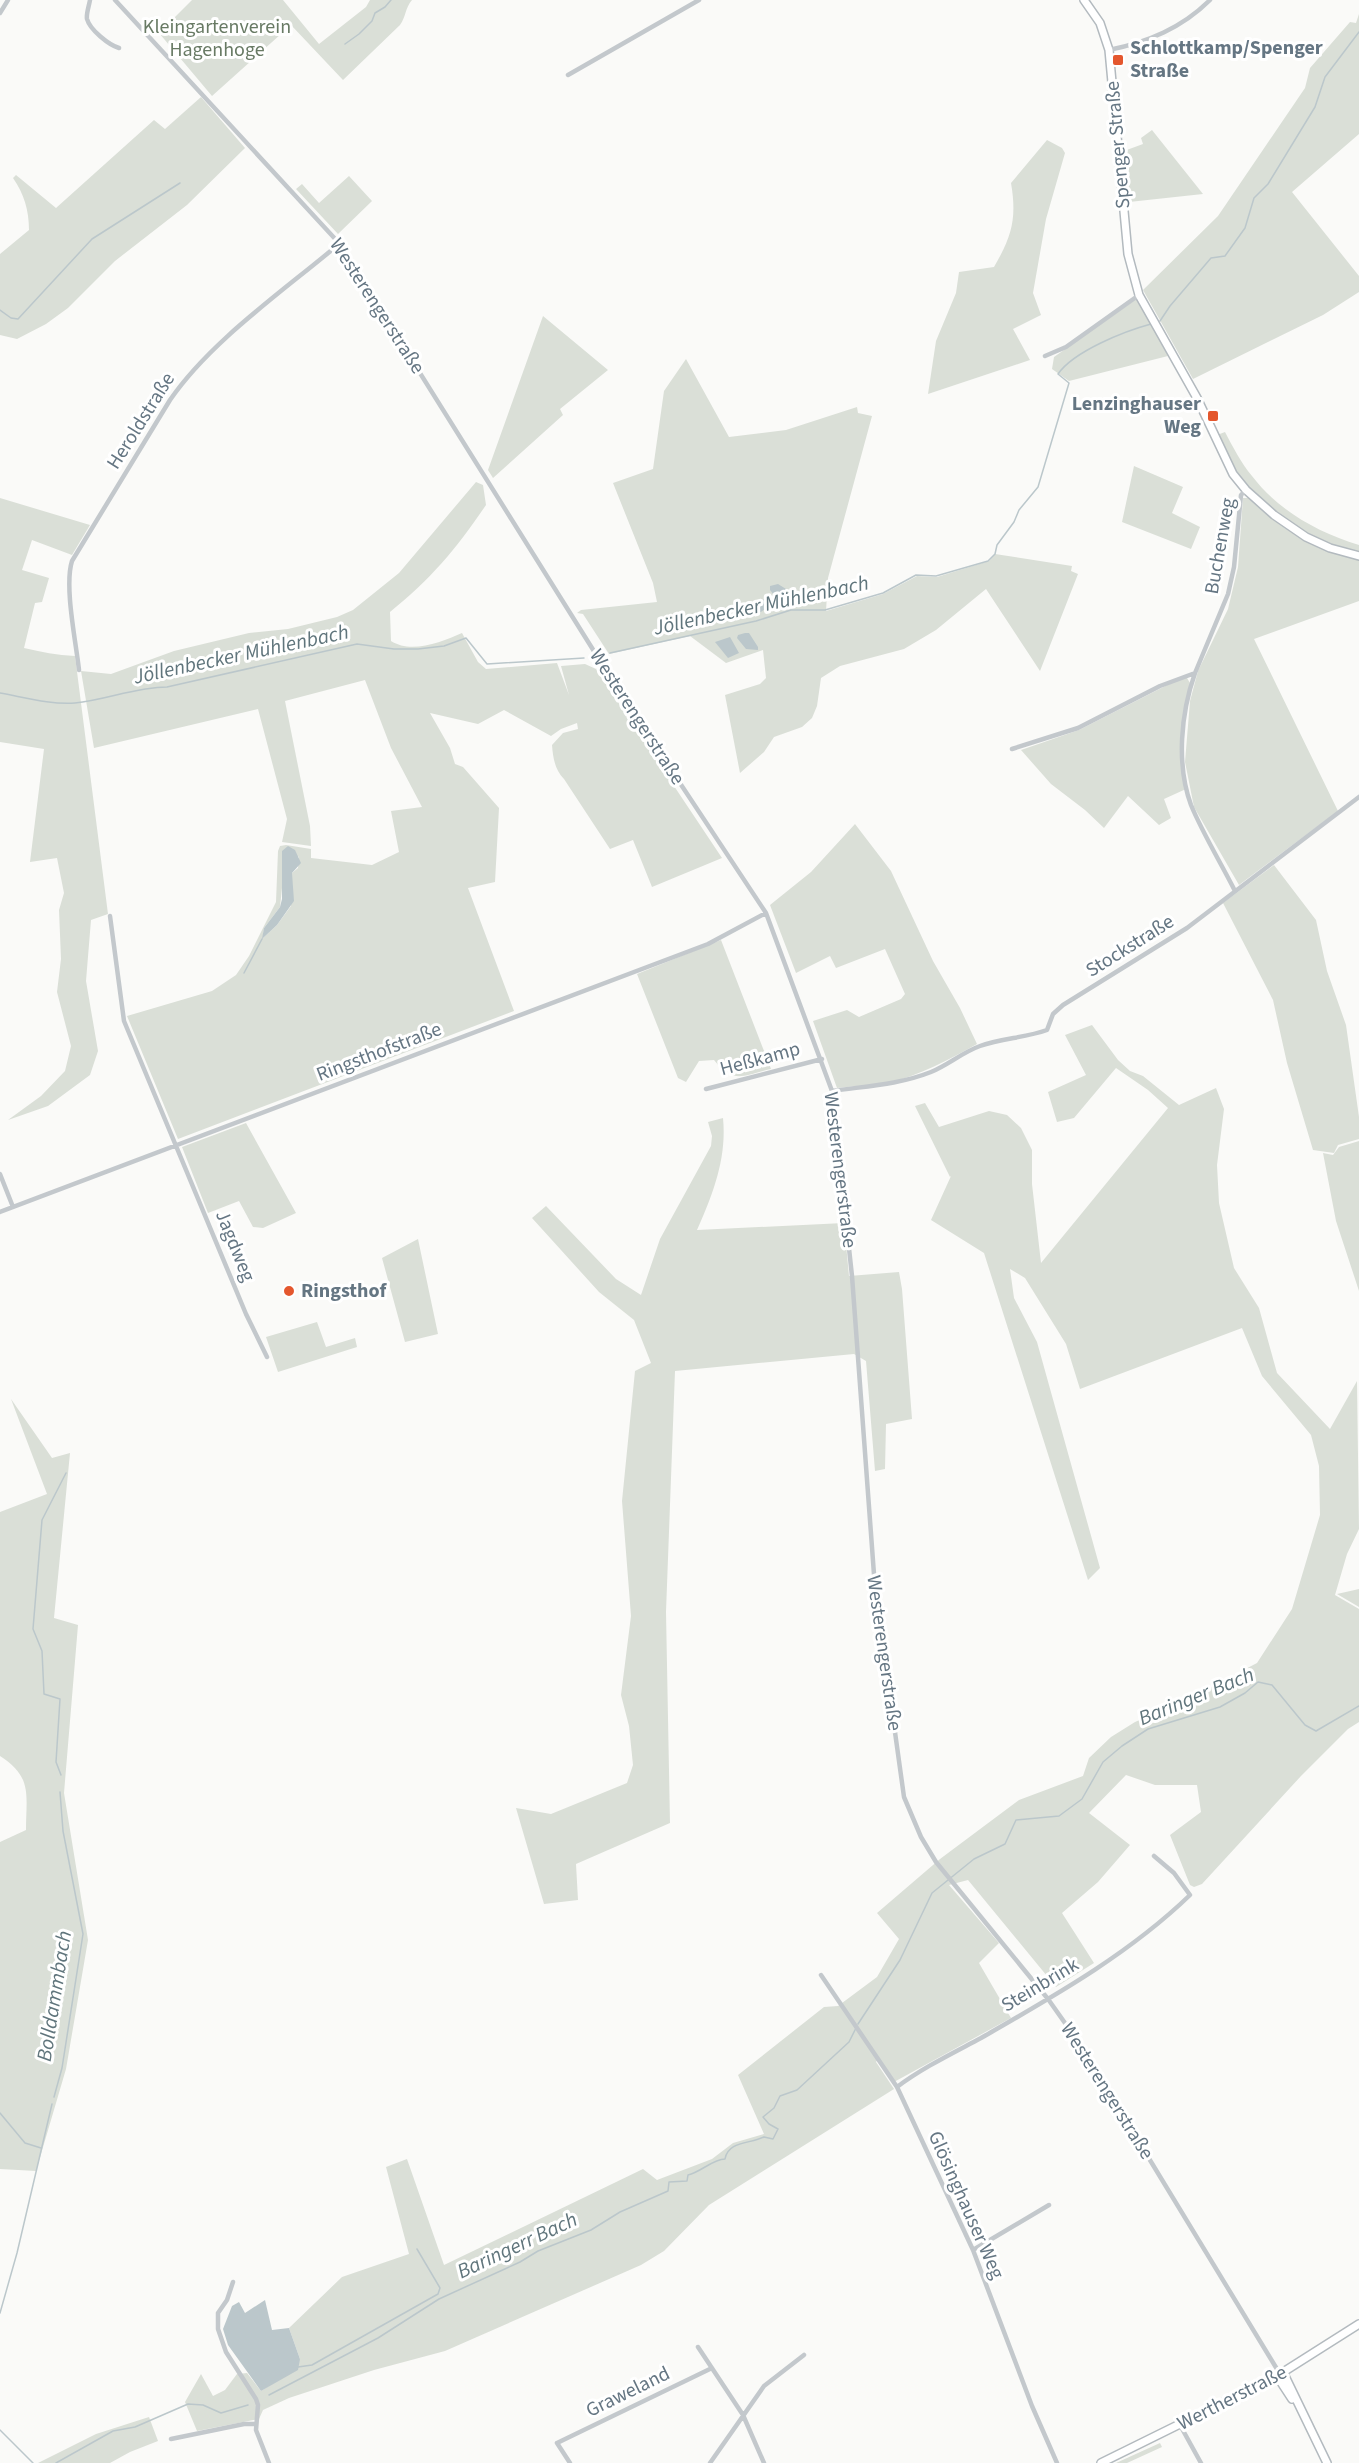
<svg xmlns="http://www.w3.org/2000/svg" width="1359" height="2463" font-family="'Source Sans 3',sans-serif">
<rect width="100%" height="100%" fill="#fafaf8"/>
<!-- green -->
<path fill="#dadfd7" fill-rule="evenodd" d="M192,0H283L319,44L366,7L370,0H412C405,8 406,17 400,25L343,80L291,25L212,96L159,33Z
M1359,14V134L1292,192L1359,276V292L1323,315L1193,379L1143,290L1218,216L1305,88L1310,68L1350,22L1356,23Z
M201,97L245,148L187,205L115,261L68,308L46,324L17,339L0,335V254L29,230C29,210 24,194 13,178L16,175L56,208L154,120L165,129Z
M1152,130L1203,194L1129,202L1124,151L1143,144L1141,138Z
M1047,140L1062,148L1065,153L1046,219L1033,293L1041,315L1013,329L1030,360L928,394L936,341L956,293L959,272L994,267C1012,236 1017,218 1011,183Z
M349,176L372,201L338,234L296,189L302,184L319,203Z
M1135,300H1138L1168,356L1069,381L1052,369L1054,357Z
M543,316L608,370L560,409L563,415L493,478L488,470Z
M686,359L729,437L786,430L857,407L858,413L872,416L828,578L826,611L883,594L917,576L937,577L989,561L995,554L1072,566L1071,571L1078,574L1040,671L986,589L936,630L904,649L840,666L821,678L817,706L812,718L802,727L774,737L764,752L740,773L725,695L760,684L766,678L763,650L726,663L690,636L609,654L583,614L577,613L581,610L657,602L653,583L613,483L653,469L664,391Z
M1225,432C1233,447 1241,463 1252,476C1279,511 1317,532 1359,545V553C1318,542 1266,516 1241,481C1231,467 1224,450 1217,435Z
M1134,466L1183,487L1172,513L1200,527L1191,549L1122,522Z
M476,482L483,485L486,505C456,549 432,578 390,612L391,641C411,654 442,642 462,633L478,662L486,669L557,663L569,695L561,666L585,664L596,669L722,858L652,887L633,840L610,849L564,779C555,770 553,758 552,745L563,733L578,729L577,723L561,729L551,736L504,710L478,724L430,713L450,748L455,764L463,767L499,808L495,882L468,888L514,1011L178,1139L127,1016L212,991L236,975L249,956L276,902L278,851L280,846L286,845L311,849V858L372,865L399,852L391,811L422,807L391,748L365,680L285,701L310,826L311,846L282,842L287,819L258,709L94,748L81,671L111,674L174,651L249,633L288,629L337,617L353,610L399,573ZM299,856L298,868L292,873L291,906L277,925L263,938L264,928L280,907L282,888Z
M0,498L90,525L72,555L32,540L22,570L49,578L42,602L35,603L24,648C41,652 57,655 75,656L108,914L91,920L86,981L98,1051L90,1075L48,1106L8,1120L41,1096L65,1071L71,1046L57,992L61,959L59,910L64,893L57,858L30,862L44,749L0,742Z
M1243,498H1248L1258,507L1306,539L1359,557V601L1254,639L1338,811L1239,885L1194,807L1185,762L1190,701L1198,671L1228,609L1238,567Z
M1183,677L1187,678L1190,683L1182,733L1186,789L1164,799L1171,818L1159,825L1128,796L1104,828L1085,810L1051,784L1021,750L1079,730Z
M855,824L891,871L933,961L960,1008L977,1044C948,1060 921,1075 888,1083C872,1086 854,1086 837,1088L813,1021L847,1010L859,1017L901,999L905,994L885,949L836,968L830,956L796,973L770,905L811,872Z
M1274,865L1316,920L1327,971L1346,1025L1359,1117V1139L1338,1145L1334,1153L1313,1150L1287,1063L1273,1000L1223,903Z
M721,940L771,1069C743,1075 734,1085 714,1060L699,1061L686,1082L678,1078L637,974Z
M1092,1025L1118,1060L1130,1071L1143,1076L1179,1105L1216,1088L1224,1109L1217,1165L1219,1203L1234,1268L1259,1308L1277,1373L1330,1429L1357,1381L1359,1529L1347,1554L1335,1595L1359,1609V1722L1348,1729L1301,1776L1202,1884L1194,1887L1190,1885L1170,1835L1201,1812L1197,1785H1155L1126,1775L1089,1813L1130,1845L1098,1882L1062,1913L1094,1963L1056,1987L968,1880L949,1885L999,1943L979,1963L1011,2018L894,2082L878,2059L876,2062L894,2089L709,2205L664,2251L641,2265L445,2351L374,2370L289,2398L263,2410L259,2419L197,2431L185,2402L201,2374L213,2396L225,2390L237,2374L247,2373L261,2391L278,2380L300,2359L289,2328L342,2277L409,2254L386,2167L407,2159L444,2265L643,2169L657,2180L712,2159L733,2143L764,2134L738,2075L824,2007L838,2006L877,1977L899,1939L877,1913L940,1859L1019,1800L1083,1776L1089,1758L1111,1737L1135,1722L1186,1700L1257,1663L1292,1609L1320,1515L1319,1466L1311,1435L1262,1376L1242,1328L1080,1389L1066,1344L1025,1278L1010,1269L1014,1298L1037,1342L1100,1568L1088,1580L984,1253L931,1220L951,1176L950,1177L915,1106L925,1103L939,1127L989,1111L1007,1115L1021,1128L1032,1150V1184L1041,1263L1168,1108L1148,1090L1116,1068L1074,1118L1057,1122L1048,1092L1086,1075L1065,1035Z
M723,1118C727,1158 713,1194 697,1230L844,1223L849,1276L899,1272L902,1289L912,1419L886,1424L885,1469L875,1471L866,1361L854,1354L675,1371L666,1612L670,1823L576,1864L578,1900L544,1904L516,1808L551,1814L627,1783L633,1765L629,1726L621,1695L631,1616L622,1501L635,1371L651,1363L634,1320L599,1292L532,1218L546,1206L616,1279L641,1295L660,1239L711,1146L712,1136L708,1122Z
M246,1123L296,1213L263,1228L253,1227L239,1201L208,1213L182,1147Z
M1359,1141V1291L1336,1221L1323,1153L1333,1155L1339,1147Z
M418,1239L438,1334L405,1342L382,1258Z
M317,1322L326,1347L355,1338L357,1347L278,1372L266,1337Z
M11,1399L52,1458L70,1453L54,1618L78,1625L64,1793L88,1940L66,2069L36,2171L0,2169V1842L26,1830C26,1795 33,1777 0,1756V1512L47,1494Z
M1359,1589V1607L1337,1594Z
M149,2417L158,2441L130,2452L110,2463H38L96,2434Z
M1160,2443L1162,2447L1127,2463H1116Z"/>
<!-- water -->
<path fill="#bbc7cb" d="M778,584L786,589V600L783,602L778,600L770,590V586Z
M766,597H770L772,604L758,614L749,608L754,604H759Z
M745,633H749L758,647V650L746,649L737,638L738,635Z
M730,637L739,653L728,658L715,642Z
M288,846L295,850L301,863L292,873L294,901L277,925L262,939L264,928L280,907L282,899V851Z
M265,2300L272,2330L289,2328L300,2359L298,2370L261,2391L228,2345L223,2329L232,2306L239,2302L245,2313Z"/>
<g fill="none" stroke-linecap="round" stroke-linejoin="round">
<!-- stream -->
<path stroke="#bbc7cb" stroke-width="1.5" d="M345,44L359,34L372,21L375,13L385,7L391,0
M0,310L11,318L18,319L92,239L180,183
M1160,321L1170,306L1211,258L1225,256L1245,228L1254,198L1268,184L1315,107L1325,77L1359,32
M610,653L756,621L791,610H825L883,593L916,575L936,576L988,561L995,554L997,545L1014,522L1019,510L1038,487L1069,383L1058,374C1074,351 1125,331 1151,324
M0,693C23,697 51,705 75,703C106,700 136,687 167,687L357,644L394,649H418L444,646L466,638L487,664L584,658
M244,973L262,939
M61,1775L56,1762L60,1699L44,1694L42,1651L33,1629L42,1520L66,1473
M858,2024L900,1960L932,1893L974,1859L1005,1844L1016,1820L1059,1816L1082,1799L1103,1762L1122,1746L1148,1729L1220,1707L1245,1693L1258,1682L1272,1685L1305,1725L1316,1731L1359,1706
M54,2097L62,2068L83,1934L63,1831L60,1792
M0,2113L25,2143L41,2148
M0,2313L17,2253L52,2104
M298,2367L312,2365L438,2294L440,2288L417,2249
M269,2395L378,2338L439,2299L520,2262L538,2251L591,2230L620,2212L668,2191L669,2182L687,2181L688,2175C701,2172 713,2159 725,2159C728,2141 750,2144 764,2137L773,2139L778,2129L769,2124L763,2117L774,2108L780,2096L797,2090L849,2042L856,2028
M0,2430L33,2463
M56,2463L113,2431L135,2427L188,2404L203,2405L221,2413L248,2405"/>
<defs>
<path id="secondary" d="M1084,0L1100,23L1109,50L1128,254L1139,295L1197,398L1233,474L1246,490L1274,515L1306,537L1330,548L1359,556
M1283,2372L1327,2463
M1277,2376L1292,2399
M1101,2463L1277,2376L1359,2324"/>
</defs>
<!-- secondary casing -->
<use href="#secondary" stroke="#b3babf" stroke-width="10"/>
<!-- street -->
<path stroke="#c3c8cc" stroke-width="4.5" d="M90,0C89,6 86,14 87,19C90,30 109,45 119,48
M115,0L338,242L617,688L766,913L832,1091L852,1276L875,1588L904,1797L921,1837L936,1862L1048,1999L1077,2040L1280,2374
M0,13L8,0
M1109,50C1148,42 1182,28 1210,0
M568,75L699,0
M1045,356L1066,347L1139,295
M79,670C76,642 64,586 72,561L170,400C209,343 279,294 333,249L338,242
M1195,673C1181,713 1176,764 1191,805C1203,834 1221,863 1235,891
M1012,749L1078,728L1160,686L1195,673L1228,594L1234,567L1241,495L1246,490
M110,916L124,1021L246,1314L267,1357
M706,1089L822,1059
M832,1091C866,1086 898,1085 931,1072C948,1065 963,1052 980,1046C1002,1038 1025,1038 1047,1030L1053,1014L1063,1005L1187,928L1359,797
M0,1174L13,1207
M0,1212L708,944L766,913
M821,1975L897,2087L973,2250L1032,2406L1057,2463
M897,2087C922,2068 953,2053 981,2038C1054,1996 1129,1954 1190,1895L1174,1873L1154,1856
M973,2250L1049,2205
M233,2282L227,2300L218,2313V2329L226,2352L256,2399L258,2405L256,2430L269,2463
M698,2347L743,2415L764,2463
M1180,2425L1201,2463
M171,2439L244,2424H256
M570,2463L557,2443L712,2368
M710,2463L764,2386L804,2355"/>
<!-- secondary -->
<use href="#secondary" stroke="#fff" stroke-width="7"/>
</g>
<!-- markers -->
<g fill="#e4572e" stroke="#fff" stroke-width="2">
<rect x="1112" y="54" width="12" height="12" rx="3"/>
<rect x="1207" y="410" width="12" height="12" rx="3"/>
<circle cx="289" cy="1291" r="6"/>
</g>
<g text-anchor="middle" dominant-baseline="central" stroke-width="6" stroke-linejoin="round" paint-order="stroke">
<!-- park labels -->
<g font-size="20" fill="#687a64" stroke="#fff">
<text x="217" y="27">Kleingartenverein<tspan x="217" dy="23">Hagenhoge</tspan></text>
</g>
<!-- poi labels -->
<g font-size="20" font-weight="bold" fill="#657683" stroke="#fff" text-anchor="start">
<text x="1130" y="48">Schlottkamp/Spenger<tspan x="1130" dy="23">Straße</tspan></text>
<text x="1201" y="404" text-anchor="end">Lenzinghauser<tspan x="1201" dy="23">Weg</tspan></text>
<text x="301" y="1291">Ringsthof</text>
</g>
<!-- street labels -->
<g font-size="20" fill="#657683" stroke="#fff">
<text transform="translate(1118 145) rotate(-95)">Spenger Straße</text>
<text transform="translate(377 306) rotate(57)">Westerengerstraße</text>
<text transform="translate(141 421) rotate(-58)">Heroldstraße</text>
<text transform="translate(1220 546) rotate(-80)">Buchenweg</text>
<text transform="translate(637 717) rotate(57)">Westerengerstraße</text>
<text transform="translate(1130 946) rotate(-32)">Stockstraße</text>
<text transform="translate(379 1052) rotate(-21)">Ringsthofstraße</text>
<text transform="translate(760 1059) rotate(-15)">Heßkamp</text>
<text transform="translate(840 1170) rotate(83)">Westerengerstraße</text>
<text transform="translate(235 1246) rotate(68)">Jagdweg</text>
<text transform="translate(884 1653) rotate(82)">Westerengerstraße</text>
<text transform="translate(1040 1985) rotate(-31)">Steinbrink</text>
<text transform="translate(1107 2091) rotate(58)">Westerengerstraße</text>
<text transform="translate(966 2205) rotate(66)">Glösinghauser Weg</text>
<text transform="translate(628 2392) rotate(-26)">Graweland</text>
<text transform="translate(1232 2398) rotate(-27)">Wertherstraße</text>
</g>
<!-- water labels -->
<g font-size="21" font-style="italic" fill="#60757c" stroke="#fff">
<text transform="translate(761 605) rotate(-12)">Jöllenbecker Mühlenbach</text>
<text transform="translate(241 654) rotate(-12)">Jöllenbecker Mühlenbach</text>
<text transform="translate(1196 1696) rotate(-22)">Baringer Bach</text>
<text transform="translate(54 1996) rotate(-81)">Bolldammbach</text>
<text transform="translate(517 2245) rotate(-25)">Baringerr Bach</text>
</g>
</g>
</svg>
